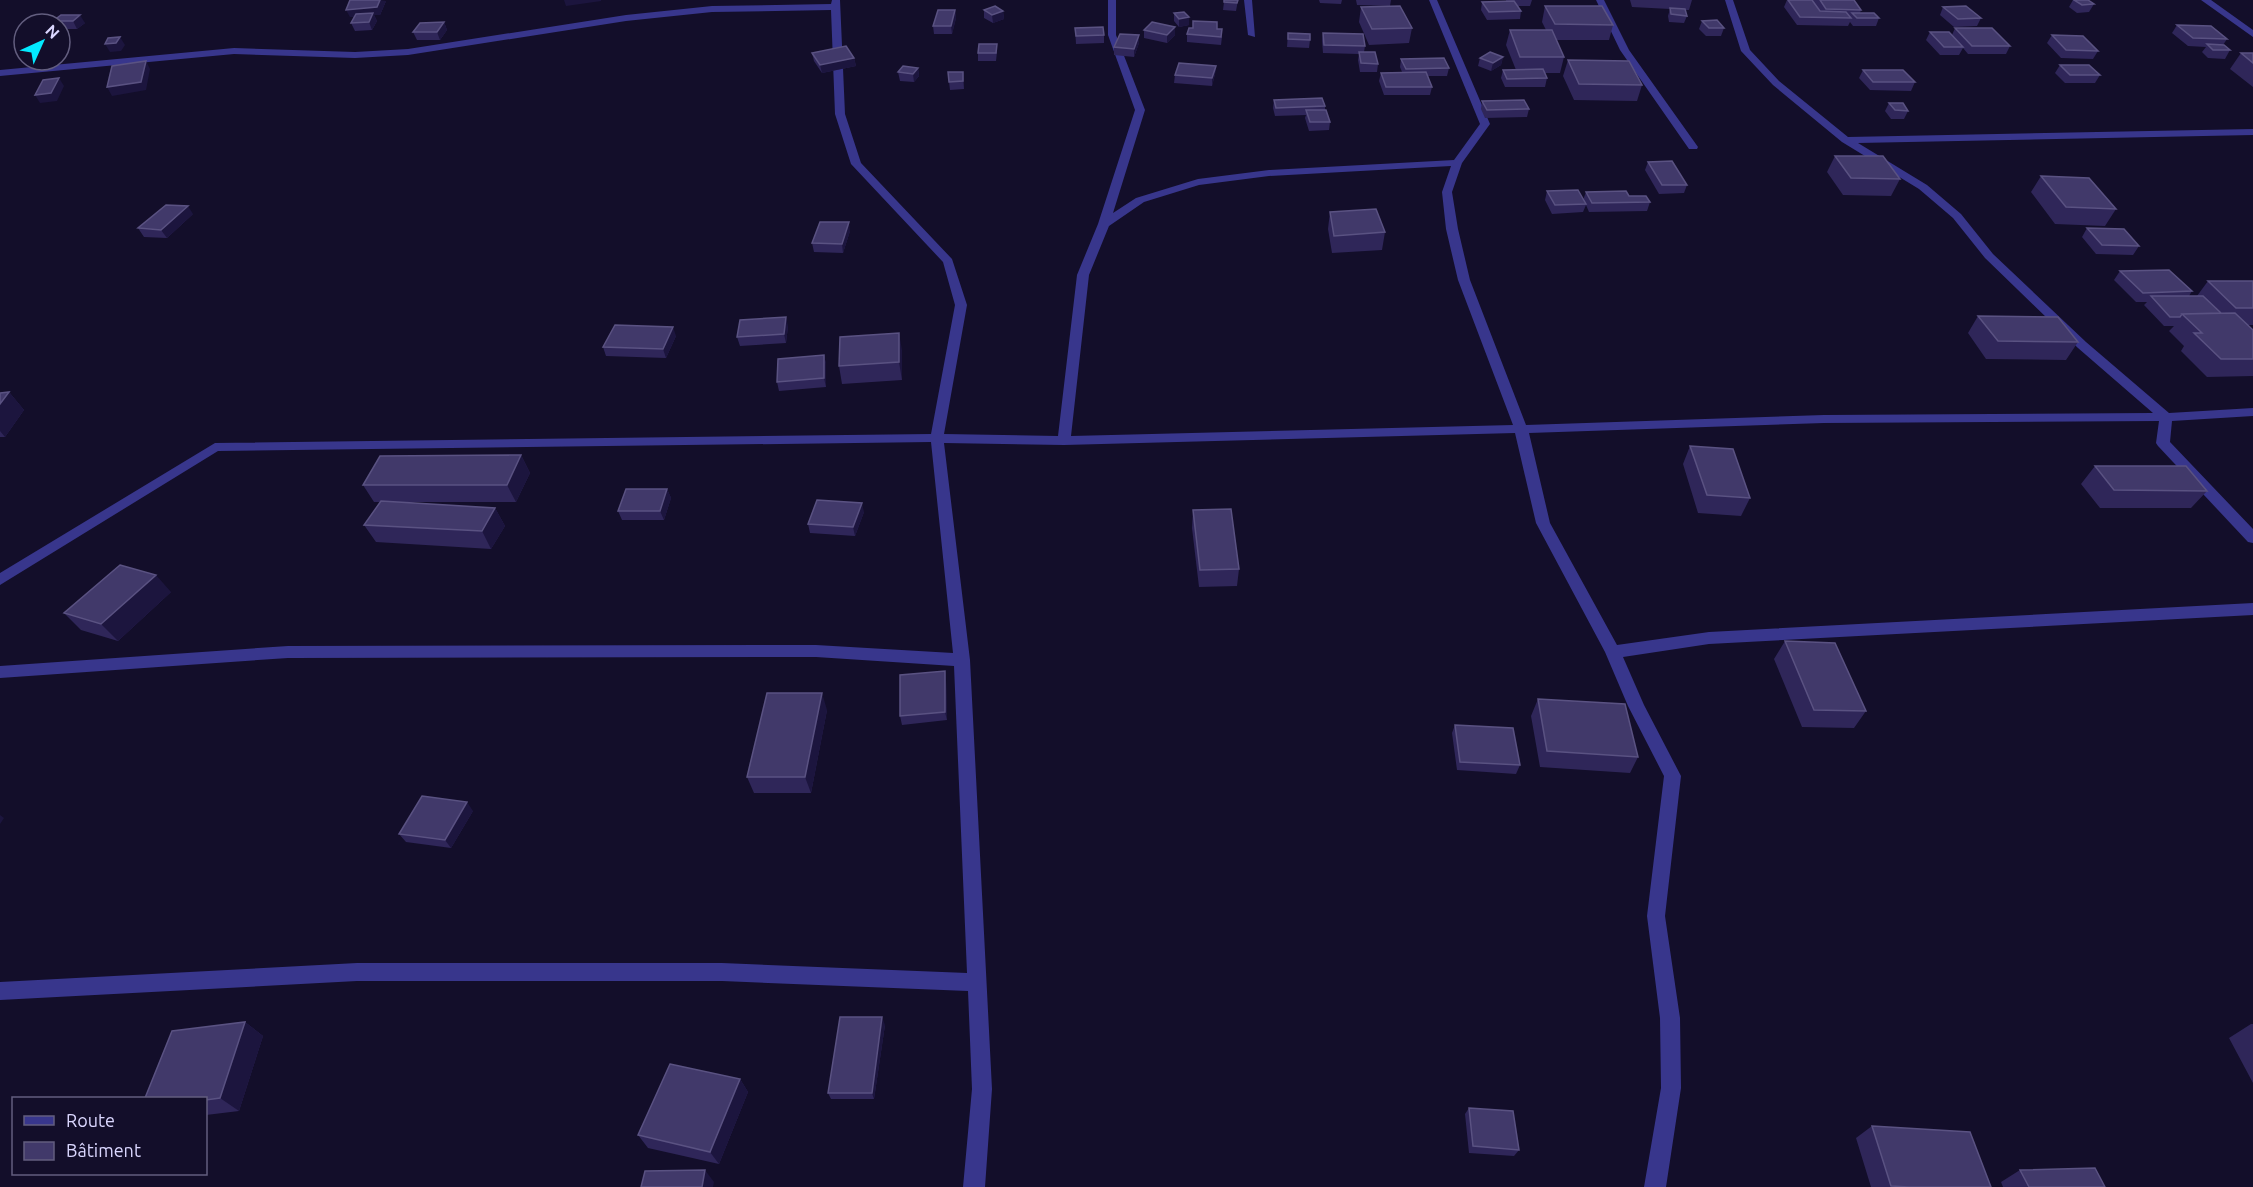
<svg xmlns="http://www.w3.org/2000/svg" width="2253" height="1187" font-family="Ubuntu,sans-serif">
<rect width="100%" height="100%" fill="#130e2a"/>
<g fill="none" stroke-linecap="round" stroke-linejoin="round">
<!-- minor -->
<path fill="#38368c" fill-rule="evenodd" d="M832,0H840L845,114L861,163L952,259L967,305L944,434L1058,436L1077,275L1098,224L1135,110L1108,35V0H1116V35L1145,110L1113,213L1136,198L1198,179L1269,170L1454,160L1480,124L1429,0H1437L1490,124L1462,163L1452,192L1458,229L1470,280L1526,425L1824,415L2153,413L2078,348L1985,258L1953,218L1919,189L1842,142L1773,85L1741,51L1725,0H1733L1750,50L1779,81L1848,137L2253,129V135L1858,143L1927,185L1961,214L1993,254L2086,342L2169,413L2253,408V416L2172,421L2170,442L2253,529V543L2248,542L2158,446L2156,443L2159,421L1824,423L1529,433L1550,523L1617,645L1709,632L2253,603V615L1709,644L1623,657L1644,705L1681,776L1665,916L1680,1018L1681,1088L1666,1187H1644L1661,1088L1660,1018L1647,916L1664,776L1628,706L1605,652L1536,523L1515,433L1064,445L944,443L970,660L992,1089L985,1187H963L972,1089L968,991L722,981H357L0,1000V982L357,963H722L967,973L954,666L816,657L288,658L0,678V666L288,646L816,645L953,653L931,442L218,451L0,585V573L215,443L931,434L955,305L943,262L851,164L835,114L831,10L712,12L626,21L408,55L355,58L234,54L0,76V70L234,48L355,52L408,49L626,15L712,6L831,4ZM1451,166L1442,192L1446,229L1458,280L1513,425L1071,436L1089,275L1109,226L1144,202L1199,185L1269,176Z
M1244,0H1252L1255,37L1248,35Z
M1596,0H1604L1629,50L1698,147L1697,149H1689L1620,50Z
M2201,0H2211L2253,30V37Z"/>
</g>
<!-- wall -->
<path fill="#2f2659" d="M1238,0L1236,11L1223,10L1224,2Z
M1319,0H1342L1341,4L1320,3Z
M1356,0H1391L1390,6L1357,5Z
M1506,0H1532L1530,6H1518L1521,11L1520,19L1487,20L1481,10L1482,2L1506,1Z
M1630,0H1692L1689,10H1685L1687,16L1684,23L1669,22L1668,16L1670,9L1632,7Z
M1787,0H1854L1861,10L1860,13L1879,18L1876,26H1853L1850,22L1848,26L1797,25L1784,7Z
M2073,0H2088L2094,4L2089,12L2077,13L2069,7Z
M386,1L380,15H374L377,21L372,30L355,31L351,23L354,17H350Z
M1545,6L1613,25L1609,40H1556L1564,57L1560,73H1544L1547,78L1545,87H1505L1501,78L1503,70H1516L1506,45L1510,30H1546L1542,22Z
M1361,7L1412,28L1409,43L1369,45L1359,22Z
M1943,7L1981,18L1977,26L1954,27L1940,15Z
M955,10L956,18L952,34H934L933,26Z
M984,10L1003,11L1004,19L993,23L984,18Z
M1174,13L1189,17V25L1179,27L1174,21Z
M61,15L85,23L77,29H60V24H55L53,21Z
M1702,21L1724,28L1721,36H1706L1699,29Z
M444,22L447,30L440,40H417L413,32Z
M2177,25L2227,39L2223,45L2230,50L2225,59L2208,58L2202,52L2206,47L2188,46L2172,33Z
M1075,28L1104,35V43L1076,44Z
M1955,28L2010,46L2006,54H1968L1963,48L1959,55H1940L1926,40L1930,32L1952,35Z
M1217,29L1222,37L1221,45L1187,42V34Z
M1144,30L1175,35L1167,43L1144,38Z
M1288,33L1310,40L1309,48L1287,47Z
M1323,33L1365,46L1364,52L1378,64L1377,72H1360L1358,60L1359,54L1323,53L1322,41Z
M1139,35V43L1134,57L1114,55V47Z
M2052,35L2098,51L2093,59L2061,58L2047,43Z
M997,52L996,61H978V53Z
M812,53L854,58L856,66L822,73L814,61Z
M2241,53H2253V87L2230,69Z
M1503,57L1501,65L1491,71L1478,66L1480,58Z
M1401,59L1449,68L1447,76H1428L1432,87L1430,95H1384L1379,81L1381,73L1402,72L1400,67Z
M1568,60L1642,85L1637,101L1574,100L1563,76Z
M2060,65L2100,75L2095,83H2065L2055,73Z
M1216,66L1215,74L1212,86L1174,83L1175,75Z
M918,68L919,76L914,82L900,81L898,72Z
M1863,70L1915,82L1911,91L1870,90L1859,78Z
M963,72L964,89L950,90L949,82Z
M1274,100L1325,106V110L1330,122L1329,130L1309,131L1305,118L1306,115L1275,116L1273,108Z
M1482,101L1529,109L1527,117L1485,118L1481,109Z
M1889,103L1908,111L1904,119H1891L1885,111Z
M1835,156L1900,179L1891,196L1843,195L1827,172Z
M1648,162L1687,185L1684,193L1659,194L1645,170Z
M2041,176L2116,209L2105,226L2055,224L2031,192Z
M1547,191L1583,200L1586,192L1629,196L1650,202L1647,211L1589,212L1586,205L1583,212L1552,214L1545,200Z
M1330,212L1385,232L1382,250L1332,253L1328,229Z
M193,214L167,238L144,237L138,228Z
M2087,228L2139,246L2133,255L2096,254L2082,237Z
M850,231L843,253L814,252L812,243Z
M2120,271L2192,291L2189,296H2197L2208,281H2253V325H2248L2253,330V376L2207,377L2181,351L2184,346L2169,331L2174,326H2164L2144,305L2147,302H2136L2114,280Z
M1978,316L2078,342L2066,360L1986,359L1968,333Z
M788,326L786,343L740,346L737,337Z
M676,336L666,358L606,356L603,347Z
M902,350V380L842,384L839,366Z
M824,355L826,364V387L779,391L777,382Z
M9,392L24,410L5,437H0V393Z
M1690,446L1750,498L1741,516L1698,513L1683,464Z
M521,455L530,473L516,502H401L495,508L505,526L491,549L376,542L364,525L380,502H374L363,485Z
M2095,466L2207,491L2191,508H2100L2081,484Z
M667,489L671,498L664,520H622L618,511Z
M1193,510L1239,569L1237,586L1199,587L1192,528Z
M864,512L855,536L810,533L808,524Z
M171,592L118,641L81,630L64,613Z
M1785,641L1866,711L1854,728L1802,727L1774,659Z
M946,680L947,720L902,725L900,716Z
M1538,699L1638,757L1630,773L1540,767L1531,716Z
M827,710L811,793H754L747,777Z
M1455,725L1520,765L1516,774L1457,770L1452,733Z
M473,811L451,848L406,842L399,834Z
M245,1022L263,1036L239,1111L206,1115V1098Z
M2251,1024H2253V1083L2229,1038Z
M885,1025L874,1099H831L828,1093Z
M740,1079L748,1092L719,1164L648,1148L638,1135Z
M1469,1108L1519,1150L1514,1156L1469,1153L1465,1114Z
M1872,1126L1991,1187H1871L1856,1138Z
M2020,1170L2105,1187H2003L2001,1182Z"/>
<!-- shaded-wall -->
<path fill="#1c153e" d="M380,0L386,1L380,15H374L377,21L372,30L369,22L372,16L350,17L346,10Z
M564,0H601V1L566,6Z
M955,10L956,18L952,34L951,26Z
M1003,11L1004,19L993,23L992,15Z
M80,15L85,23L77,29L73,21Z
M1189,17V25L1179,27V19Z
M444,22L447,30L440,40L437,32Z
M1175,27V35L1167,43V35Z
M1139,35V43L1134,57V49Z
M120,37L125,45L121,51L110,52L105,44Z
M1503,57L1501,65L1491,71L1493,63Z
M854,58L856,66L822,73L820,65Z
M146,61L150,69L146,90L112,96L107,87Z
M1216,66L1215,74L1212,86V78Z
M918,68L919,76L914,82L913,74Z
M59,78L64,86L57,101L40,103L35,95Z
M188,206L193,214L167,238L161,230Z
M849,222L850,231L843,253L842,244Z
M786,317L788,326L786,343L784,334Z
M673,327L676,336L666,358L663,349Z
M899,333L902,350V380L899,362Z
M824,355L826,364V387L824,378Z
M9,392L24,410L5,437L0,431V404Z
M521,455L530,473L516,502L507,485Z
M667,489L671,498L664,520L660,511Z
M862,503L864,512L855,536L853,527Z
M495,508L505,526L491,549L482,531Z
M156,575L171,592L118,641L101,624Z
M945,671L946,680L947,720L945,712Z
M822,693L827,710L811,793L805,777Z
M467,802L473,811L451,848L445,840Z
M0,815L4,818L0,824Z
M882,1017L885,1025L874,1099L872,1093Z
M245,1022L263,1036L239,1111L220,1098Z
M740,1079L748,1092L719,1164L710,1152Z
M705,1170L714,1182L713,1187H702Z"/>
<!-- building -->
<path fill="#41396a" stroke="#5a5282" stroke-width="1.5" d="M350,0H380L377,7L346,10Z
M1224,0H1238L1237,3L1224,2Z
M1788,0H1812L1820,11L1846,12L1851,18L1800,17Z
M1820,0H1854L1861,10L1826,9Z
M2074,0H2088L2094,4L2082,5Z
M1514,1L1521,11L1489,12L1482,2Z
M995,6L1003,11L992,15L984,10Z
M1400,6L1412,28L1372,29L1361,7Z
M1545,6H1602L1613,25L1555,24Z
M1966,6L1981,18L1958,19L1943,7Z
M1670,8L1685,9L1687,16L1671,14Z
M938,10H955L951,26H933Z
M1184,12L1189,17L1179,19L1174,13Z
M373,13L369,22L351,23L356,14Z
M1852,13H1874L1879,18H1857Z
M61,15H80L73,21H53Z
M1717,20L1724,28H1709L1702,21Z
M1193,21L1217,22V29H1222L1221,37L1187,34L1189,28H1193Z
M444,22L437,32H413L420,23Z
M1152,22L1175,27L1167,35L1144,30Z
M2177,25L2211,26L2227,39L2193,38Z
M1103,27L1104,35L1076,36L1075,28Z
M1955,28H1992L2010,46H1972Z
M1510,30H1552L1564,57H1520Z
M1930,32H1949L1963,47H1944Z
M1288,33L1310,34V40L1288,39Z
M1323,33L1363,34L1365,46L1324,45Z
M1120,34L1139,35L1134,49L1114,47Z
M2052,35L2083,36L2098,51L2066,50Z
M120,37L116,43L105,44L108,38Z
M979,44H997L996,53H978Z
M2207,44L2224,45L2230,50H2213Z
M846,46L854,58L820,65L812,53Z
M1359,52H1375L1378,64L1361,63Z
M1490,52L1503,57L1493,63L1480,58Z
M2241,53H2253V63Z
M1444,58L1449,68L1406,69L1401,59Z
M1568,60L1629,61L1642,85L1579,84Z
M146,61L141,82L107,87L112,66Z
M1179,63L1216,66L1212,78L1175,75Z
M2060,65H2089L2100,75H2070Z
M903,66L918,68L913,74L898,72Z
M1543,69L1547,78L1507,79L1503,70Z
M1863,70H1903L1915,82H1873Z
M948,72H963V81L949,82Z
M1426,72L1432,87H1386L1381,73Z
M59,78L51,93L35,95L43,80Z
M1322,98L1325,106L1276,108L1274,100Z
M1524,100L1529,109L1487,110L1482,101Z
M1889,103H1903L1908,111L1895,110Z
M1306,110H1326L1330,122H1310Z
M1835,156H1883L1900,179L1851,178Z
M1672,161L1687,185H1662L1648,162Z
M2041,176L2089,178L2116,209L2066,207Z
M1578,190L1586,204L1555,205L1547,191Z
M1626,191L1629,196H1646L1650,202L1592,203L1586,192Z
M166,205L188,206L161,230L138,228Z
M1376,209L1385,232L1334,236L1330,212Z
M820,222H849L842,244L812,243Z
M2087,228L2124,229L2139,246L2102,245Z
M2169,270L2192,291L2143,293L2120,271Z
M2208,281H2253V308H2236Z
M2151,296H2203L2221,313L2182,314L2180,317H2170Z
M2235,313L2253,330V359H2221L2194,333H2202L2182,314Z
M1978,316L2058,317L2078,342L1998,341Z
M786,317L784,334L737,337L740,320Z
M615,325L673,327L663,349L603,347Z
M899,333V362L839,366L840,337Z
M824,355V378L777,382L778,359Z
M9,392L0,404V393Z
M1690,446L1733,449L1750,498L1707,495Z
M521,455L507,485H363L380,456Z
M2095,466H2186L2207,491L2114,490Z
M626,489H667L660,511H618Z
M817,500L862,503L853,527L808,524Z
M381,501L495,508L482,531L364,525Z
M1231,509L1239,569L1200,570L1193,510Z
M120,565L156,575L101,624L64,613Z
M1785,641L1835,643L1866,711L1814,710Z
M945,671V712L900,716V675Z
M767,693H822L805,777H747Z
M1538,699L1625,704L1638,757L1547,751Z
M1455,725L1513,728L1520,765L1460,762Z
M422,796L467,802L445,840L399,834Z
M840,1017H882L872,1093H828Z
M245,1022L220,1098L206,1100V1098H145L172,1031Z
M670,1064L740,1079L710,1152L638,1135Z
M1469,1108L1513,1111L1519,1150L1473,1146Z
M1872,1126L1970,1132L1991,1187H1909L1891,1186Z
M2095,1168L2105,1187H2029L2020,1170Z
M705,1170L702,1187H641L645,1171Z"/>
<!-- legend -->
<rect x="12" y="1097" width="195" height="78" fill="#130e2a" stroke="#635e7f" stroke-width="1.5"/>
<rect x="24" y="1116" width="30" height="9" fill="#38368c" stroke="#635e7f" stroke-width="1.5"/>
<text x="66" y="1127" font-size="18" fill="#dbd7ff">Route</text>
<rect x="24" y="1142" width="30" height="18" fill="#41396a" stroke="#635e7f" stroke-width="1.5"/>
<text x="66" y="1157" font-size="18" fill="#dbd7ff">Bâtiment</text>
<!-- north arrow -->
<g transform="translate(42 42) rotate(45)"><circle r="28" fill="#130e2a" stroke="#635e7f" stroke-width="1.5"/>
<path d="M0-4.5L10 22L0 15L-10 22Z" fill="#03eaff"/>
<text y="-9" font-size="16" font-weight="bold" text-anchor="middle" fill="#dbd7ff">N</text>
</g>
</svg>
